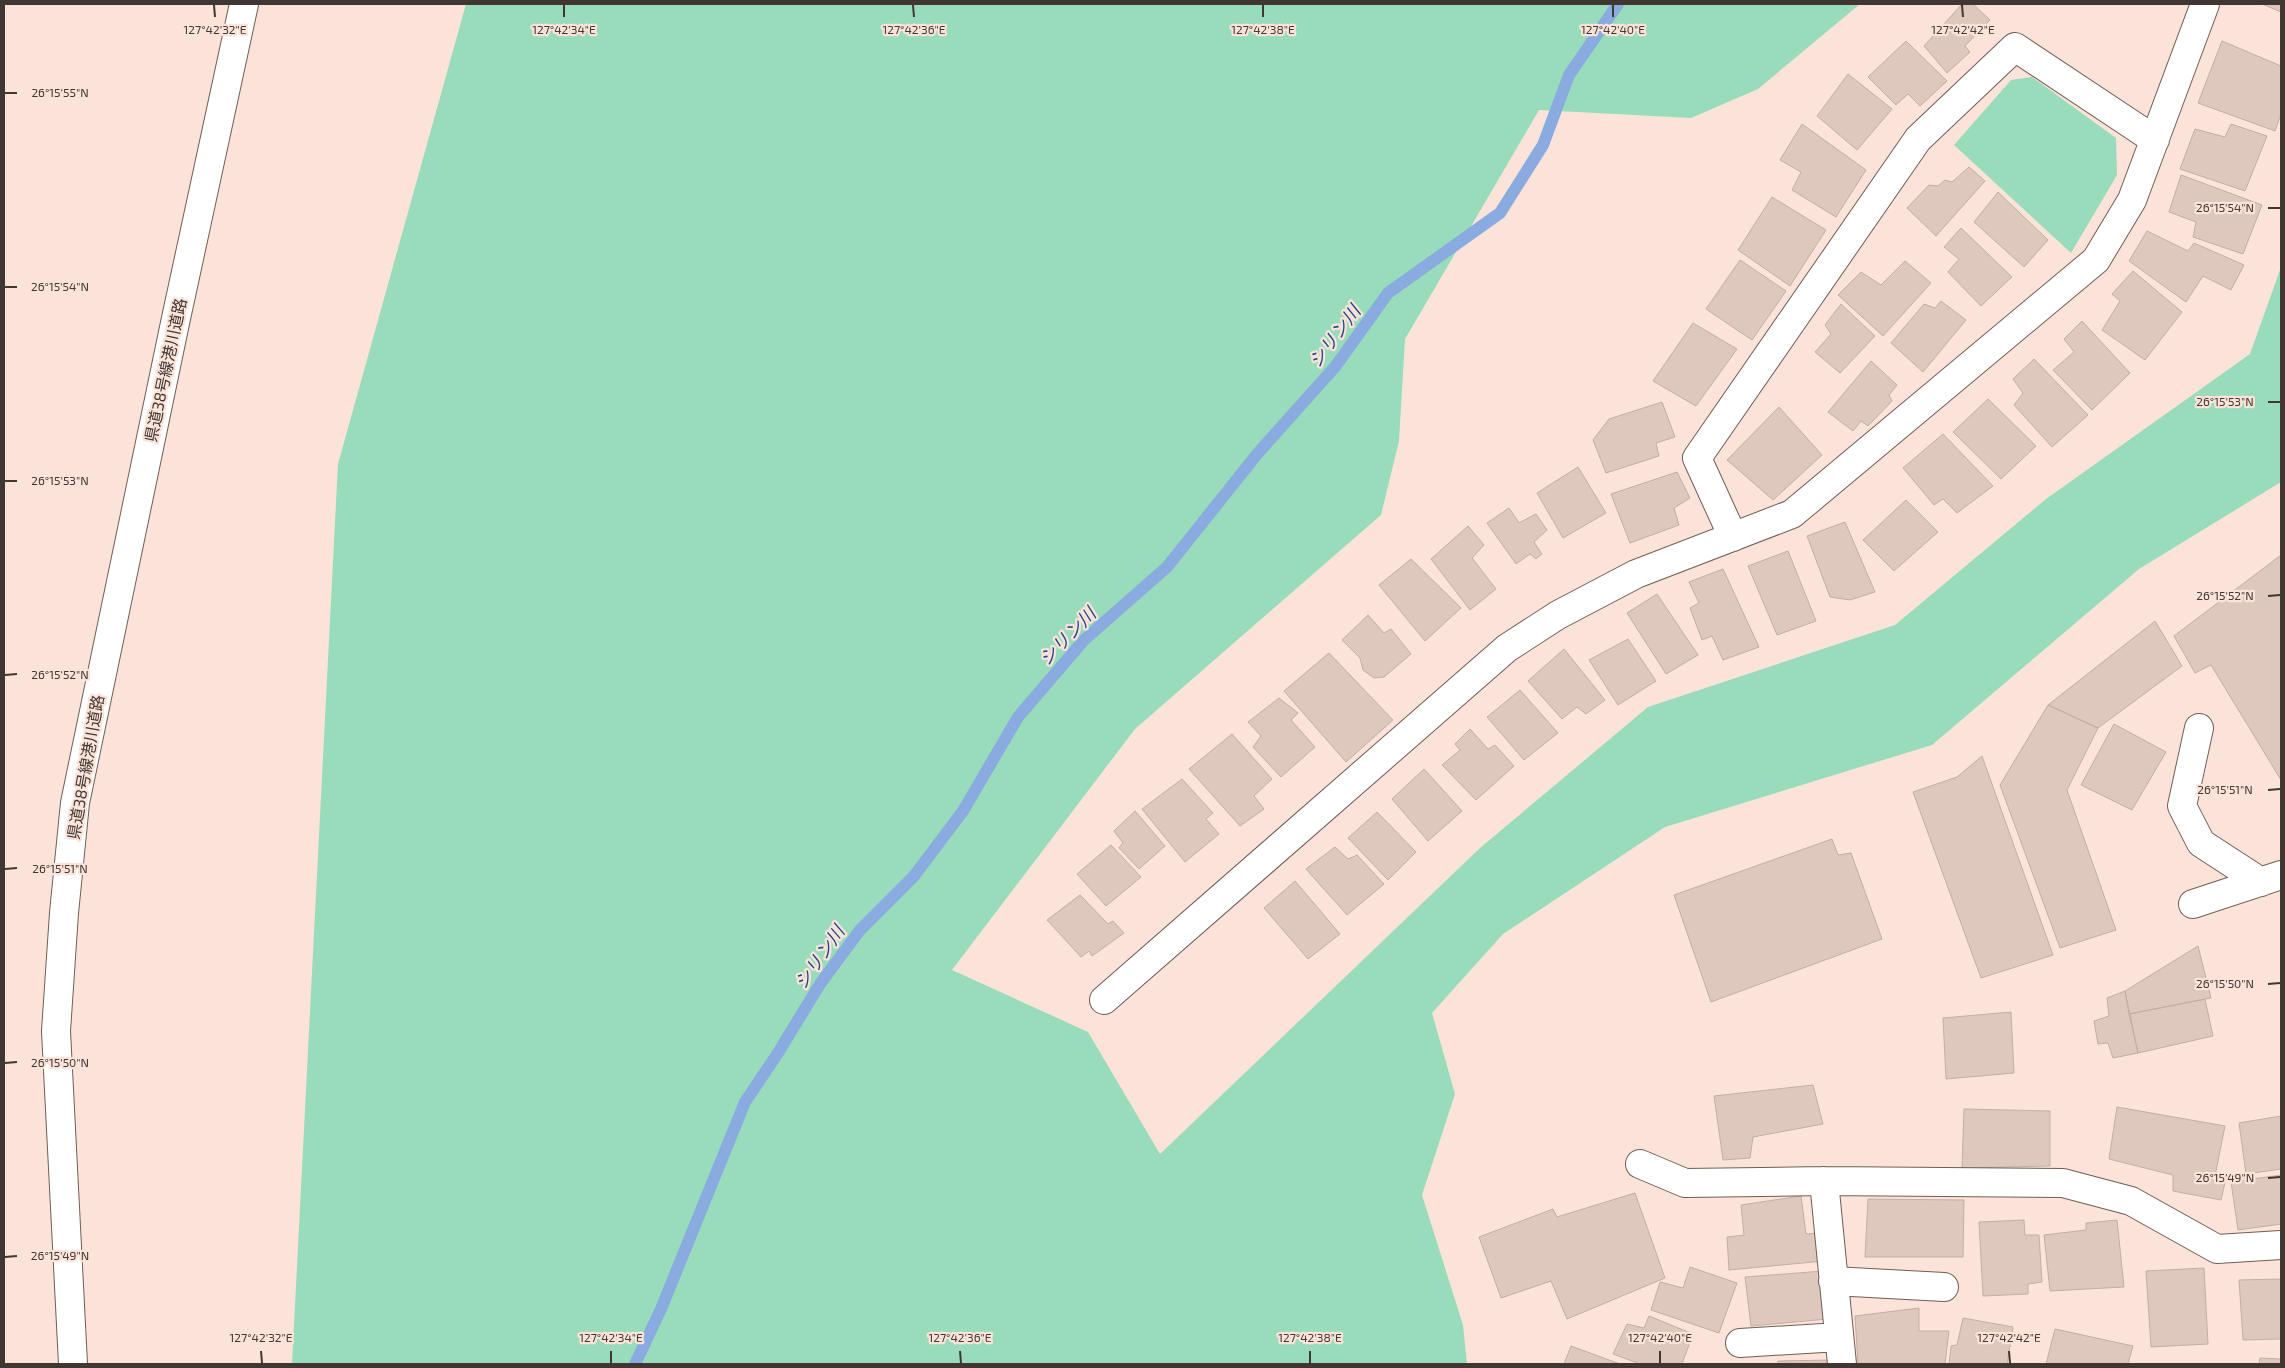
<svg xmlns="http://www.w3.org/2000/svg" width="2285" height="1368" font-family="'Exo 2','Noto Sans JP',sans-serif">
<rect width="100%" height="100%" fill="#fbe3d9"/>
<!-- green -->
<path fill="#98dcbc" d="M466,4H1860L1758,89L1691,118L1539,110L1405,339L1399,441L1381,515L1135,729L952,970L1088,1032L1160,1154L1480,848L1648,707L1895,625L2046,499L2250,354L2281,267V482L2139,569L1932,745L1665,827L1503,934L1432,1013L1455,1094L1422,1195L1463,1325L1467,1364H292L338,464Z
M2032,77L2116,138L2117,175L2071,253L1954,145L2011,80Z"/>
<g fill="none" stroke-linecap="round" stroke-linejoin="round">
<!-- stream -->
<path stroke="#8aabe0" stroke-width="12" d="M635,1364L661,1309L745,1102L778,1053L820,984L860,930L914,876L963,811L1018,717L1084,640L1167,567L1258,453L1335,367L1388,293L1500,213L1543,145L1569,75L1618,4"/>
</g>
<!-- building -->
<path fill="#dec7bd" stroke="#c4ada4" d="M1962,4H1973L1990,20L1965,46L1970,52L1947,73L1924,46Z
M2262,4H2281V12Z
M1906,41L1947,81L1920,106L1908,94L1896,105L1868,77Z
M2222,41L2281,66V114L2275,131L2198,103Z
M1848,74L1892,109L1857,150L1817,116Z
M1802,124L1866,170L1836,217L1792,190L1801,172L1780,160Z
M2231,124L2267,136L2245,191L2180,169L2195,129L2225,137Z
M1969,167L1985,181L1936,236L1907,208L1929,185L1938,186L1945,180L1952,182Z
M2181,175L2262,205L2243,254L2193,237L2196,222L2169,212Z
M1998,192L2048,240L2024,267L1974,222Z
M1772,197L1826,230L1790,286L1738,250Z
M1961,228L2012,277L1981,306L1948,272L1959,259L1944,247Z
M2147,231L2188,251L2194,243L2244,265L2231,290L2203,276L2186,302L2129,261Z
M1740,260L1786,291L1752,340L1706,309Z
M1905,261L1931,283L1883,336L1838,295L1861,272L1881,285Z
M2133,271L2182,312L2145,360L2102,330L2120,301L2112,294Z
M1941,301L1966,320L1923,372L1891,343L1924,304L1935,308Z
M1841,304L1875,336L1840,373L1815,352L1831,334L1825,325Z
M2082,321L2130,373L2092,410L2053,370L2074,352L2064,339Z
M1693,323L1737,349L1696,406L1653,381Z
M2034,359L2088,415L2052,447L2014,405L2023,393L2013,379Z
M1871,361L1897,385L1889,395L1892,401L1868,426L1861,421L1853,431L1828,412Z
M1988,399L2036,446L2001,479L1953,432Z
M1662,402L1675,437L1656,443L1659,456L1606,473L1593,440L1609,419Z
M1779,407L1822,455L1773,500L1727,460Z
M1943,434L1993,486L1957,513L1943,499L1934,505L1903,468Z
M1578,467L1606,513L1563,538L1537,493Z
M1677,472L1690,498L1674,508L1679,525L1630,543L1611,494Z
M1906,500L1938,532L1894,571L1863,540Z
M1509,508L1519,523L1536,514L1547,530L1534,542L1542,554L1536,559L1530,554L1516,564L1487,523Z
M1845,522L1875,592L1850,600L1830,597L1807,536Z
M1468,526L1484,545L1472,558L1496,589L1470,610L1431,559Z
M1788,551L1816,621L1777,635L1748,566Z
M2281,555V780L2211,665L2195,673L2174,636Z
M1411,559L1461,608L1425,641L1379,585Z
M1723,569L1759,647L1723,660L1712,636L1702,640L1690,608L1699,603L1689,582Z
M1657,594L1698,655L1666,674L1627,613Z
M1368,615L1384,633L1391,629L1411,654L1384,677L1374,678L1363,670L1360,658L1342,640Z
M2155,621L2182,666L2098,728L2048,705Z
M1628,639L1656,681L1618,705L1589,660Z
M1564,649L1605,700L1586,714L1577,707L1562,719L1528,681Z
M1329,653L1393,720L1346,762L1284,691Z
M1520,690L1558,733L1524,760L1487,717Z
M1279,698L1298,713L1291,720L1315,747L1281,777L1253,747L1261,736L1248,722Z
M2048,705L2098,728L2067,790L2116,930L2060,948L2000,785Z
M2114,724L2166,752L2132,810L2081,785Z
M1470,729L1488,749L1495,745L1514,766L1476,800L1442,765L1460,750L1455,744Z
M1232,734L1272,779L1254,796L1264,809L1240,826L1189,769Z
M1982,756L2053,955L1981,978L1913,792L1957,777Z
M1424,769L1462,811L1428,841L1392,799Z
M1182,779L1213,813L1206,819L1219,834L1185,862L1142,809Z
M1135,811L1165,846L1139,869L1119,848L1123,843L1114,831Z
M1377,812L1416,852L1388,880L1348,838Z
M1832,839L1838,855L1851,853L1882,939L1711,1002L1674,895Z
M1111,845L1141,877L1106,906L1077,874Z
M1335,847L1348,859L1357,855L1384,884L1347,915L1306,869Z
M1295,881L1340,934L1308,959L1264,908Z
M1080,895L1108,924L1113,921L1124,933L1092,956L1089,951L1081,957L1047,920Z
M2198,946L2211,998L2129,1014L2125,991Z
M2125,991L2138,1053L2113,1058L2108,1043L2098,1044L2094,1021L2109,1016L2107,998Z
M2205,999L2213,1036L2138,1053L2129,1014Z
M2011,1012L2014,1073L1946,1079L1943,1018Z
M1813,1085L1823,1124L1753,1137L1750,1158L1723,1160L1714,1096Z
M2117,1107L2225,1126L2215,1176L2226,1178L2221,1200L2173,1191V1175L2109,1159Z
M1964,1109L2050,1111V1166L1962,1168Z
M2281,1116V1169L2246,1174L2239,1123Z
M2281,1175V1224L2238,1230L2231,1182Z
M1635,1193L1665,1278L1567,1319L1551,1281L1501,1298L1479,1237L1553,1209L1557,1217Z
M1801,1196L1806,1234L1820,1233L1824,1261L1729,1270L1727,1237L1744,1235L1741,1205Z
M1868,1199L1964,1200L1963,1257H1865Z
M2024,1220L2025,1235H2039L2042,1282L2028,1284V1294L1983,1296L1979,1222Z
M2117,1220L2124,1287L2050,1291L2044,1235L2086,1230V1223Z
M1690,1267L1737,1283L1719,1333L1651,1310L1660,1282L1683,1288Z
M2204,1268L2208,1344L2151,1347L2146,1271Z
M1824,1271L1828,1319L1751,1326L1745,1277Z
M2281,1279V1339L2243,1340L2239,1280Z
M1919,1308V1331H1949L1945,1364H1858L1855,1316Z
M1649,1316L1693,1334L1682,1364H1640L1613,1354L1627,1324L1644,1328Z
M1963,1318L2013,1327L2007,1364H1949L1951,1346L1957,1345Z
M2055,1329L2133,1346L2128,1364H2046Z
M1571,1346L1620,1364H1564Z
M2260,1358L2281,1359V1364H2259Z
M1832,1360V1364H1777L1778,1361Z"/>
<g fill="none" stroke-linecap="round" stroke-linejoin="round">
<defs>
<path id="minor" d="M1733,537L1697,458L1918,139L2015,47L2155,140
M2199,728L2182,806L2201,843L2261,882
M2193,904L2281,875
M1104,1000L1507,648L1558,615L1636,574L1792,514L2096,260L2132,200L2205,4
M1640,1164L1685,1183L1824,1181L2063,1183L2131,1201L2217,1249L2281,1245
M1824,1181L1842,1364
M1833,1281L1944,1287
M1740,1343L1839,1337"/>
<path id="major" d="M73,1364L56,1031L64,913L75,803L175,323L244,4"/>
</defs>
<!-- minor casing -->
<use href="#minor" stroke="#715d54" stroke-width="30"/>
<!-- major casing -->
<use href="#major" stroke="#715d54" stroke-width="30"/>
<!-- minor -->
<use href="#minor" stroke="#fff" stroke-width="28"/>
<!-- major -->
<use href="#major" stroke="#fff" stroke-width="28"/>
</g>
<!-- ticks -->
<path fill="none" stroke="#403632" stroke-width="2" d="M214,5L215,17M564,5V17M913,5L914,17M1263,5V17M1613,5V17M1962,5L1963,17M5,93H17M2268,208H2280M5,287H17M2268,402H2280M5,481H17M2268,596L2280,595M5,675L17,674M2268,790L2280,789M5,869L17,868M2268,984L2280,983M5,1063L17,1062M2268,1178L2280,1177M5,1257L17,1256M261,1351L262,1363M611,1351V1363M960,1351L961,1363M1310,1351V1363M1660,1351V1363M2009,1351L2010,1363"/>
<g text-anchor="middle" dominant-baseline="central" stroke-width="4.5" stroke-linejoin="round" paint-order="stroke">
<!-- street labels -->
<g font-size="16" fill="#403632" stroke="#fbe3d9">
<text transform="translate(165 370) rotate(-78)">県道38号線港川道路</text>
<text transform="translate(85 767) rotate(-80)">県道38号線港川道路</text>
</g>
<!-- water labels -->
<g font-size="18" font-style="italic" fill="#214888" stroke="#fbe3d9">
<text transform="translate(1334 336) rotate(-53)">シリン川</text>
<text transform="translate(1067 636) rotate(-46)">シリン川</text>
<text transform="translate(819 957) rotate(-55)">シリン川</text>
</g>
</g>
<g font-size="12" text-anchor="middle" fill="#403632" stroke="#fbe3d9" stroke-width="4.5" stroke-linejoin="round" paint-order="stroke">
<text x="215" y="34">127°42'32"E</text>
<text x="564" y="34">127°42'34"E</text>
<text x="914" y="34">127°42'36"E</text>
<text x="1263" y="34">127°42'38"E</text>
<text x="1613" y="34">127°42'40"E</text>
<text x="1963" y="34">127°42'42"E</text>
<text x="60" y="97">26°15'55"N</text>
<text x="2225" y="212">26°15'54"N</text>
<text x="60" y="291">26°15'54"N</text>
<text x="2225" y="406">26°15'53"N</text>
<text x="60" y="485">26°15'53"N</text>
<text x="2225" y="600">26°15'52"N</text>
<text x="60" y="679">26°15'52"N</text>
<text x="2225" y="794">26°15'51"N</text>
<text x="60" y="873">26°15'51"N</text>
<text x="2225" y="988">26°15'50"N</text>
<text x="60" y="1067">26°15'50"N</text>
<text x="2225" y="1182">26°15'49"N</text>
<text x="60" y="1260">26°15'49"N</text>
<text x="261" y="1342">127°42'32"E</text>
<text x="611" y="1342">127°42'34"E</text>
<text x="960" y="1342">127°42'36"E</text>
<text x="1310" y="1342">127°42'38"E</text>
<text x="1660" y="1342">127°42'40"E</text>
<text x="2009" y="1342">127°42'42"E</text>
</g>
<!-- border -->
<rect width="2285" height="1368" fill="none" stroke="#403632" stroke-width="10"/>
</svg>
